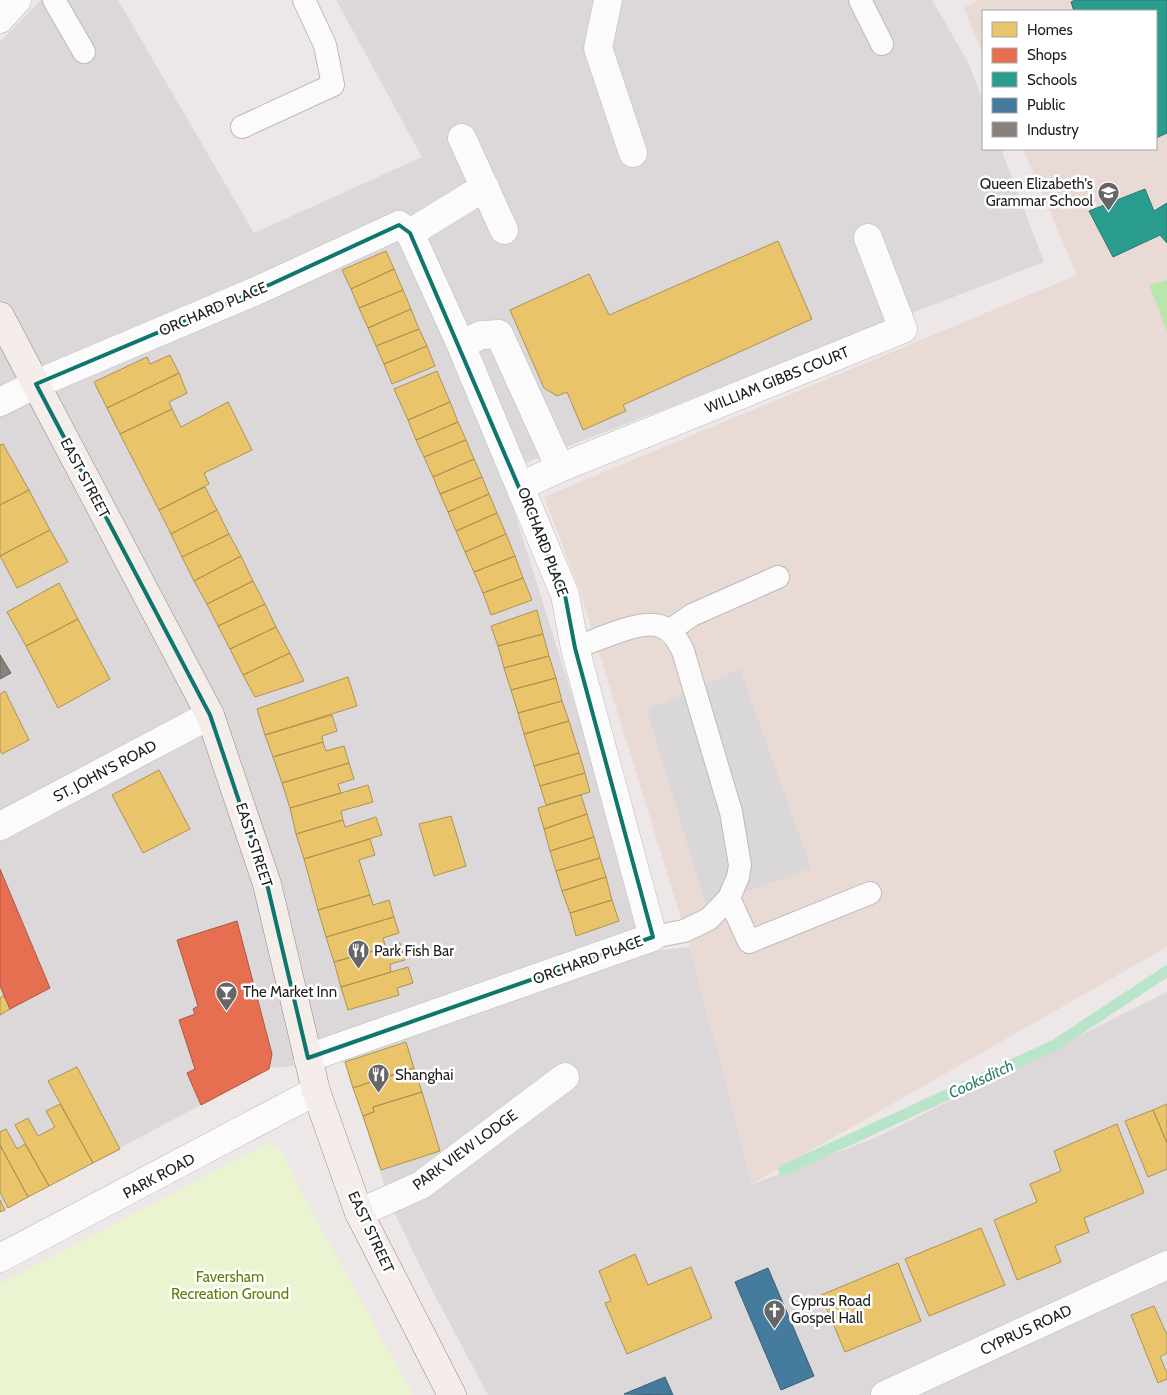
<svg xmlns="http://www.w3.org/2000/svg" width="1167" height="1395" font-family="Cabin,sans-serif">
<rect width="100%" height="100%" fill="#ede7e7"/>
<!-- residential -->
<path fill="#dcd8d9" d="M41,0H118L254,233L422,157L336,0H932L969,64L983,102V149H1001L1044,262L502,472L652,951L690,947L753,1184L875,1138L1167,992V1395H488L432,1290L391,1206L345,1062L270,1068L0,1212V42Z"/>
<!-- education -->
<path fill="#eadad6" d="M978,0H1167V947L752,1184L690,947L580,591L544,497L1077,275L1023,149H1156V11H983V54L964,8Z"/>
<!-- park -->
<path fill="#ebf4d0" d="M268,1143L281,1150L299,1188L413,1395H0V1284Z"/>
<!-- pitch -->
<path fill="#b8e6ac" d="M1167,280V331L1149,285Z"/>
<!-- parking -->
<path fill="#d9d7d7" d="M740,669L811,868L706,906L647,710Z"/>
<!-- homes -->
<path fill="#e9c46a" stroke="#ac9254" d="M778,241L812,319L623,405L626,411L583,430L567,392L557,396L544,388L510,310L589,274L609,315Z
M386,251L394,269L351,289L342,270Z
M394,269L403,290L359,308L351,289Z
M403,290L411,309L368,328L359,308Z
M411,309L419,329L376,346L368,328Z
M419,329L427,346L384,364L376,346Z
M427,346L435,366L392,384L384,364Z
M170,355L179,373L107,408L94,382L147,357L150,364Z
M437,371L450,402L408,420L394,389Z
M179,373L187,393L169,402L172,409L120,434L107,408Z
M228,402L252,450L204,473L209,484L159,510L120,434L172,409L181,427Z
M450,402L458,422L416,440L408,420Z
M458,422L466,440L424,457L416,440Z
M466,440L474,459L433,477L424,457Z
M3,444L29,490L0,505V445Z
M474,459L482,477L440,494L433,477Z
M482,477L489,494L448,512L440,494Z
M205,487L217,510L171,534L159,510Z
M29,490L50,530L0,556V505Z
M489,494L497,513L456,531L448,512Z
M217,510L229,534L182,557L171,534Z
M497,513L506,534L465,552L456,531Z
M50,530L68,562L17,588L0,556Z
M229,534L241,556L194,581L182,557Z
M506,534L515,556L474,572L465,552Z
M241,556L253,581L207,604L194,581Z
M515,556L523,578L483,593L474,572Z
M523,578L532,600L491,615L483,593Z
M253,581L265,604L218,626L207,604Z
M59,583L78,619L26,646L7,612Z
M265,604L276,627L230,649L218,626Z
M537,610L543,634L498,646L491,626Z
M78,619L110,679L58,708L26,646Z
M276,627L290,653L243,675L230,649Z
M543,634L549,656L504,668L498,646Z
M290,653L304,681L255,697L243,675Z
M549,656L556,678L511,690L504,668Z
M348,677L357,706L265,735L257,709Z
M556,678L562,701L518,713L511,690Z
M5,691L29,740L2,754L0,750V694Z
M562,701L569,721L524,734L518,713Z
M332,715L337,731L322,736L323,742L273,757L265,735Z
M569,721L579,753L534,766L524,734Z
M323,742L326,751L344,746L349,763L282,783L273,757Z
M579,753L585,773L540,786L534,766Z
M349,763L354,779L338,784L341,793L290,808L282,783Z
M159,770L190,829L143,853L112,795Z
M585,773L590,792L546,805L540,786Z
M368,785L373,802L341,811L343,820L296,834L290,808Z
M581,795L587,814L544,829L538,808Z
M587,814L594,837L550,851L544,829Z
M451,816L466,866L434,876L419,824Z
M376,817L382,835L304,859L296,834L343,820L345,827Z
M594,837L600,858L556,871L550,851Z
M370,839L375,855L359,860L370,895L318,910L304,859Z
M600,858L606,877L562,891L556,871Z
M606,877L612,900L570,913L562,891Z
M370,895L373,905L389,900L394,917L326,937L318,910Z
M612,900L619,921L576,936L570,913Z
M394,917L399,933L383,938L386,948L334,962L326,937Z
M400,943L405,960L390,964L391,972L341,987L334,962Z
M408,967L413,983L397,988L399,995L348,1010L341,987Z
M4,995L10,1009L0,1015V998Z
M406,1042L414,1068L353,1088L345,1062Z
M77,1067L120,1149L93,1163L48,1081Z
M414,1068L422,1092L373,1107L374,1112L363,1116L353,1088Z
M422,1092L440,1151L381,1170L363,1116L374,1112L373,1107Z
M60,1104L93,1163L49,1186L15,1125L28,1118L38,1136L55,1127L46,1111Z
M1167,1104V1143L1153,1110Z
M1153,1110L1167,1143V1169L1148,1177L1125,1121Z
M1117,1124L1144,1193L1084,1218L1089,1232L1055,1246L1061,1262L1017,1280L994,1220L1037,1202L1030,1184L1061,1171L1054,1151Z
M6,1129L17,1149L25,1144L49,1186L28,1197L0,1145V1132Z
M0,1145L28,1197L8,1208L0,1192Z
M0,1200L5,1210L0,1212Z
M981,1228L1005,1285L929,1316L905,1259Z
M635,1254L648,1285L691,1267L712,1318L627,1354L605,1303L611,1301L599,1271Z
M898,1263L921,1321L845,1352L821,1295Z
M1154,1306L1167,1335V1353L1160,1357L1167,1373V1379L1158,1383L1131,1315Z"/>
<!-- shops -->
<path fill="#e76f51" stroke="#ab5742" d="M0,869L50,988L10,1009L0,986Z
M237,921L272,1054L269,1069L201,1105L187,1073L195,1069L179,1020L195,1014L193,1009L198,1006L177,940Z"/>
<!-- schools -->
<path fill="#2a9d8f" stroke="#27776d" d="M1075,0H1167V133L1156,138V11H1074L1071,2Z
M1145,189L1154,211L1167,203V243L1160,235L1113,257L1089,211Z"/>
<!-- public -->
<path fill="#457b9d" stroke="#3a5f77" d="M768,1268L814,1376L781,1390L735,1282Z
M665,1377L673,1395L624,1394Z"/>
<!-- industry -->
<path fill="#8a817c" stroke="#6a6460" d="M0,655L11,673L0,679Z"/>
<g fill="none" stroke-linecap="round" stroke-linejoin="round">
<!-- stream -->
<path stroke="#b8e4ca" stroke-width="11" d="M784,1170L1055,1045L1167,971"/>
<defs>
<path id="service" d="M54,0L84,52
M860,0L882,44
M242,127L333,85L325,45L304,0
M669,631L692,615L778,577
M575,648C595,641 640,619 660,626C672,630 678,640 683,651L731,812L740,865L738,877L729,898L709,919L684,931L653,937
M729,898L749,942L870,893"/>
<path id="minor" d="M608,0L598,48L633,153
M0,19L17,0
M462,138L504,230
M410,233L485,187
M461,345L481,335L499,334L560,468
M0,402L36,384L256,291L399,225L410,233L461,345L565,595L575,648L653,937L308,1058
M521,486L560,468L903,329L868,238
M0,826L210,715
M359,1213L421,1185L565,1077
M0,1258L316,1091
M885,1395L1167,1265"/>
<path id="secondary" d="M0,316L210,715L267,884L316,1091L359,1213L452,1395"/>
</defs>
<!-- service casing -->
<use href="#service" stroke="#bdbaba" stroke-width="24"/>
<!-- minor casing -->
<use href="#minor" stroke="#bdbaba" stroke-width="29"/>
<!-- secondary casing -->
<use href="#secondary" stroke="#98867e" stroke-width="29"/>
<!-- service -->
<use href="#service" stroke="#fcfbfb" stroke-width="22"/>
<!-- minor -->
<use href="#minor" stroke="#fcfbfb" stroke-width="28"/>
<!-- secondary -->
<use href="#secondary" stroke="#f4edea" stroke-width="28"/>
</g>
<!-- marked area -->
<path fill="none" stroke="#0f766e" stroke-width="4" stroke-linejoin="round" d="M399,225L410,233L565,595L575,648L653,937L308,1058L267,884L210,715L36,384L256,291Z"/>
<!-- icons -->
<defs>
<symbol id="school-pin" viewBox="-11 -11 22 30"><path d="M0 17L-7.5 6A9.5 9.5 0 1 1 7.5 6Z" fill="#676565" stroke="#fff"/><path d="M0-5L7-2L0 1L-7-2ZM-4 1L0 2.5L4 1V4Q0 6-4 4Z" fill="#fff"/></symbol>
<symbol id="restaurant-pin" viewBox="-11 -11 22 30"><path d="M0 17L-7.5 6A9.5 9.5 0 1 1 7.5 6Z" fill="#676565" stroke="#fff"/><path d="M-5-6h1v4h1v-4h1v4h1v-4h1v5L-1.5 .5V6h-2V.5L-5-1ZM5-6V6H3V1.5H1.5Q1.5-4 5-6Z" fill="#fff"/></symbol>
<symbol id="bar-pin" viewBox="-11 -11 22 30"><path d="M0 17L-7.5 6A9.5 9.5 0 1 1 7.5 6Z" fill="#676565" stroke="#fff"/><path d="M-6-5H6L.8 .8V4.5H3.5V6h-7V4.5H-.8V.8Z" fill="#fff"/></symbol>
<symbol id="church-pin" viewBox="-11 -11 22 30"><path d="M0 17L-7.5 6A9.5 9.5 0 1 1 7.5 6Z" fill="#676565" stroke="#fff"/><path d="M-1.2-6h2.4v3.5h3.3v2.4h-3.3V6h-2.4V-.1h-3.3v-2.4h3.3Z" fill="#fff"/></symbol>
</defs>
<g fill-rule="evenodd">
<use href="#school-pin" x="1096" y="180" width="25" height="34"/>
<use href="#restaurant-pin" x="346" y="938" width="25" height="34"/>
<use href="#bar-pin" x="214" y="980" width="25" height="34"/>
<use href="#restaurant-pin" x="366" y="1062" width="25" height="34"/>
<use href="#church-pin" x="762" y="1298" width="25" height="34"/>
</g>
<g text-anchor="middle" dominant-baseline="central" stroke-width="5" stroke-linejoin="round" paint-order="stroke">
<!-- poi labels -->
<g font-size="15" fill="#1f1f1f" stroke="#fff" text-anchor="start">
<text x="1093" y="184" text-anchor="end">Queen Elizabeth's<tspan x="1093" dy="17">Grammar School</tspan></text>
<text x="374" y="951">Park Fish Bar</text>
<text x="243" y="992">The Market Inn</text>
<text x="395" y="1075">Shanghai</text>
<text x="791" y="1301">Cyprus Road<tspan x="791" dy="17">Gospel Hall</tspan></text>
</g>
<!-- street labels -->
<g font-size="15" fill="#1f1f1f" stroke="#fff">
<text transform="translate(213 309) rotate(-23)">ORCHARD PLACE</text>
<text transform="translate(777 380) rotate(-22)">WILLIAM GIBBS COURT</text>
<text transform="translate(85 478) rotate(62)">EAST STREET</text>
<text transform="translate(543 542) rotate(69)">ORCHARD PLACE</text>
<text transform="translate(105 771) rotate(-28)">ST. JOHN'S ROAD</text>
<text transform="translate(254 845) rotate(72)">EAST STREET</text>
<text transform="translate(588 960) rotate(-20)">ORCHARD PLACE</text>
<text transform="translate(465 1150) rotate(-36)">PARK VIEW LODGE</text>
<text transform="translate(159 1176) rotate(-28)">PARK ROAD</text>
<text transform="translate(371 1232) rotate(65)">EAST STREET</text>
<text transform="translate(1026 1330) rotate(-25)">CYPRUS ROAD</text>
</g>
<!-- park labels -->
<g font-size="15" fill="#598103" stroke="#fff">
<text x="230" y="1277">Faversham<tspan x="230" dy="17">Recreation Ground</tspan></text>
</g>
<!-- water labels -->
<g font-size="16" font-style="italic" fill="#327d68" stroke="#fff">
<text transform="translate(981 1079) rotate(-25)">Cooksditch</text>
</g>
</g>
<!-- legend -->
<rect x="982" y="10" width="175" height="140" fill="#ffffff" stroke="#a5a5a5"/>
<rect x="992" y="22" width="25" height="15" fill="#e9c46a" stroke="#a5a5a5"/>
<text x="1027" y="35" font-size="15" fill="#1f1f1f">Homes</text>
<rect x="992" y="48" width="25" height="15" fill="#e76f51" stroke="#a5a5a5"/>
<text x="1027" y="60" font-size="15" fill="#1f1f1f">Shops</text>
<rect x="992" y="72" width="25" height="15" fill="#2a9d8f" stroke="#a5a5a5"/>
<text x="1027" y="85" font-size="15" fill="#1f1f1f">Schools</text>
<rect x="992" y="98" width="25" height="15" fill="#457b9d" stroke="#a5a5a5"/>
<text x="1027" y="110" font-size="15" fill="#1f1f1f">Public</text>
<rect x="992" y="122" width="25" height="15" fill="#8a817c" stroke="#a5a5a5"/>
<text x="1027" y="135" font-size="15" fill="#1f1f1f">Industry</text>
</svg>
